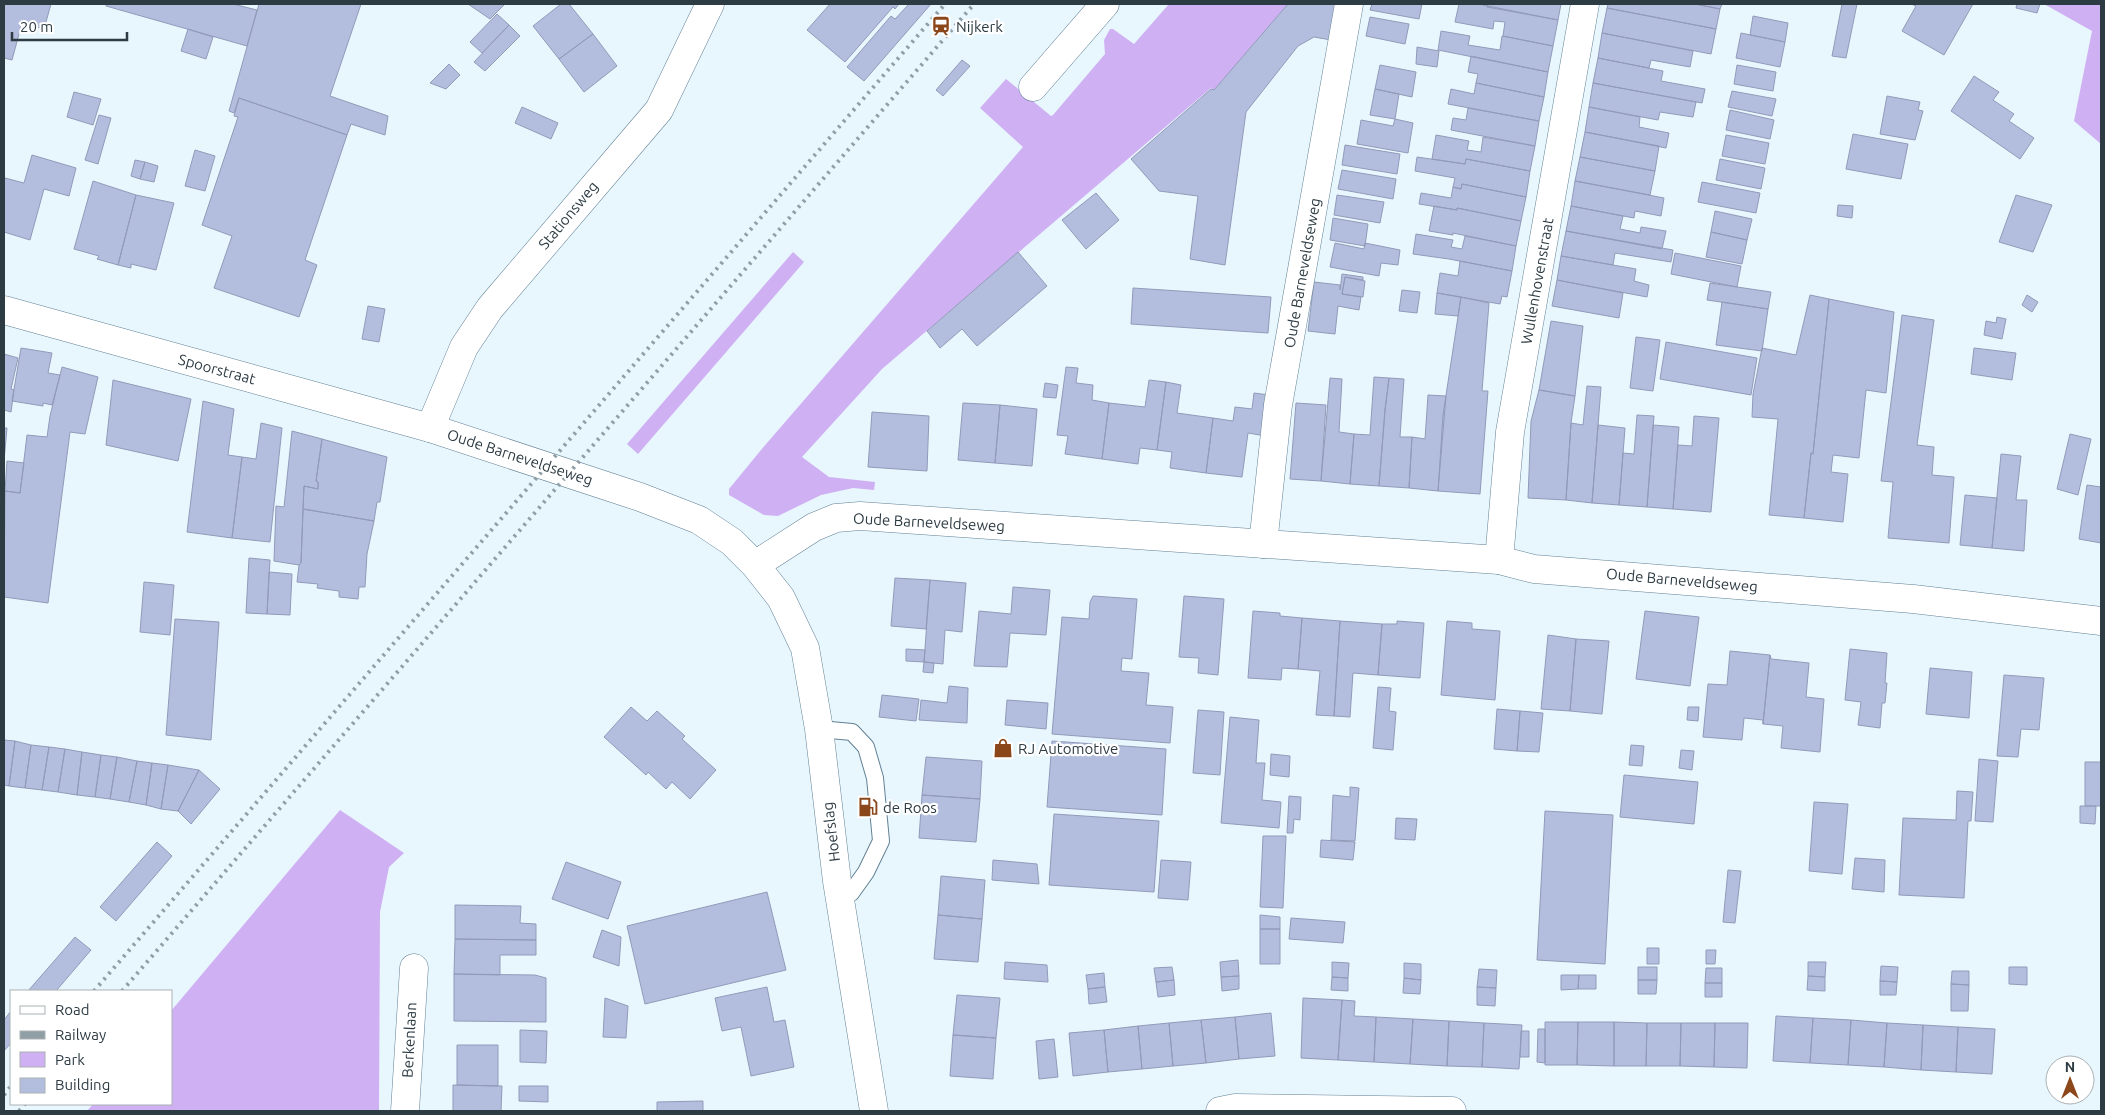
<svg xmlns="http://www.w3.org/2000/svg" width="2105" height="1115" font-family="Ubuntu,sans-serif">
<rect width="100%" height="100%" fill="#e8f6fe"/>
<!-- green -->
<path fill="#cfb0f3" d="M1169,4H1288L1214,90L1211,88L882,369L802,457L829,477L875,482L874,490L853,488L821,495L778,516L764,515L729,495V489L761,450L1023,147L980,108L1006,79L1051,116L1053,115L1105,54L1104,40L1110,29H1113L1134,44Z
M2044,4H2101V144L2074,121L2092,31Z
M793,252L804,262L638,454L627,444Z
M340,810L404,853L389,867L380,912L379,1111H87L93,1104H171V1011Z"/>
<!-- building -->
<path fill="#b3bddd" stroke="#919bb9" d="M4,4H51L44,29L22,23L12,60L4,58Z
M106,4H233L257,10L247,46L106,6Z
M259,4H361L330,96L388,116L385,135L351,124L347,135L239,98L234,113L229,111Z
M468,4H505L490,19Z
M561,4H569L593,34L559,59L533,26Z
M830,4H899L895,9L893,7L845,62L807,30Z
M909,4H931L864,81L847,67L891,16L895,19Z
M1288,4H1336L1331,40L1314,37L1298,46L1246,112L1225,265L1190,259L1198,196L1159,191L1131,159L1211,89L1214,90Z
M1372,4H1422L1419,19L1370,10Z
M1459,4H1478L1558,20L1553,46L1503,36L1505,22L1494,21L1493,29L1455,22Z
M1488,4H1561L1558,20L1487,7Z
M1608,4H1695L1720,9L1716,29L1607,8Z
M1695,4H1722L1720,9Z
M1842,4H1857L1846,58L1832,56Z
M1911,4H1973L1944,55L1902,31L1916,6Z
M2017,4H2040L2037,13L2016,8Z
M1607,8L1716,29L1711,54L1602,33Z
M497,14L509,25L482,53L470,42Z
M1753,16L1788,23L1785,42L1750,35Z
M1370,17L1409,24L1405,44L1366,36Z
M509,25L520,36L485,71L474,62Z
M188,29L213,37L206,59L181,51Z
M1441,31L1470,36L1468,45L1500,50L1502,36L1553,46L1548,72L1438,50Z
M1602,33L1693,51L1690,67L1651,60L1649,68L1598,58Z
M1741,33L1785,42L1780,67L1736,58Z
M593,34L617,66L584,92L559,59Z
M1417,47L1439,51L1437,67L1416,64Z
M1471,56L1548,72L1544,97L1476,83L1478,74L1468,72Z
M1598,58L1663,71L1661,81L1705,89L1702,103L1593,83Z
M962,60L970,66L943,96L936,90Z
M449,64L460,75L446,89L430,83Z
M1380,65L1416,72L1412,97L1375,89Z
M1737,65L1776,72L1773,91L1734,84Z
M1974,76L1999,92L1993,100L2014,114L2009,121L2034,138L2020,159L1951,111Z
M1476,83L1544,97L1539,121L1448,104L1451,89L1474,94Z
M1593,83L1696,102L1693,117L1660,112L1658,120L1589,107Z
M1375,89L1399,94L1395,119L1370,115Z
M1732,91L1776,99L1772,116L1728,107Z
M74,92L101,99L93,125L67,117Z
M1887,96L1920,102L1918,110L1923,111L1915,140L1880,134Z
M239,98L347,135L305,260L317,265L299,317L214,288L232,236L202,225L238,117L234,116Z
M522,107L558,123L551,139L515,123Z
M1589,107L1640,117L1639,127L1669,133L1666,148L1585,132Z
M1468,108L1539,121L1535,146L1451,130L1453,118L1466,120Z
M1730,110L1774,120L1770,139L1726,130Z
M99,115L111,118L98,164L85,160Z
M1395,119L1413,123L1408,153L1357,144L1361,120L1393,126Z
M1585,132L1659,146L1655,171L1580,157Z
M1853,134L1908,144L1901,179L1846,169Z
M1436,135L1469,141L1467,150L1481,152L1483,137L1535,146L1530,171L1466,159L1465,164L1432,159Z
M1726,135L1769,143L1765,164L1722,156Z
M1345,145L1400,154L1397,174L1342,165Z
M195,150L215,156L205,191L185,186Z
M32,155L76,168L69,196L44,189L30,240L4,232V182L5,178L24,183Z
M1417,157L1465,164L1466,159L1530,171L1526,197L1462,184L1461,189L1453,187L1455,178L1415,171Z
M1580,157L1655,171L1650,195L1575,181Z
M1720,159L1765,168L1761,189L1716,180Z
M135,160L145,162L140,179L131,176Z
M145,162L158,166L154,182L140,179Z
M1342,170L1396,179L1393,199L1338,189Z
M93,181L136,195L118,265L97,259L99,256L74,249Z
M1575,181L1664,198L1661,216L1635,211L1634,218L1571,206Z
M1702,182L1760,193L1756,213L1698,202Z
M1462,184L1526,197L1521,221L1457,208V210L1419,204L1421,193L1451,198L1453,187L1461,189Z
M1096,193L1119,220L1086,249L1062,220Z
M136,195L174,203L156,270L131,264V268L118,265Z
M1337,195L1384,202L1380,223L1334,215Z
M2016,195L2052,205L2033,252L1999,242Z
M1838,205L1853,206L1852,218L1837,216Z
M1434,206L1457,210V208L1521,221L1516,246L1453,233V235L1429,231Z
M1571,206L1623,216L1620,229L1640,233L1641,227L1666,231L1662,249L1566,231Z
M1715,211L1752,219L1747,240L1711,232Z
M1333,218L1368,224L1365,246L1330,240Z
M1566,231L1673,250L1671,262L1615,253L1613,265L1561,256Z
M1711,232L1747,240L1742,264L1706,257Z
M1416,234L1453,240L1451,247L1462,249L1465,236L1516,246L1512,271L1449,259L1413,254Z
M1335,243L1364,249L1365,243L1400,250L1398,265L1381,263L1379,276L1330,267Z
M1018,252L1047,286L977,346L962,329L940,348L927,331Z
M1675,253L1741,266L1737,287L1671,274Z
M1561,256L1636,269L1634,281L1649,285L1647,297L1557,280Z
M1460,261L1512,271L1507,297L1502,296L1500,304L1437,293L1440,273L1458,276Z
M1342,274L1363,277V280L1345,277L1342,294L1361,297L1359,310L1338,306L1335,334L1308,331L1314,282L1340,285V290Z
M1345,277L1365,281L1363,297L1342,294Z
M1557,280L1623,293L1619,318L1552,306Z
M1710,283L1771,292L1768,309L1707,300Z
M1133,288L1271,297L1268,333L1131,324Z
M1402,290L1420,292L1417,313L1399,311Z
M1437,293L1461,297L1458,316L1435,314Z
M1810,295L1829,299L1813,454L1811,453L1804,518L1769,515L1778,419L1752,417L1753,394L1762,348L1796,355Z
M2027,295L2038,302L2032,312L2022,305Z
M1461,297L1489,303L1482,391H1488L1480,494L1438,491L1443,415Z
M1829,299L1894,312L1886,393L1866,390L1859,458L1833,455L1831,472L1848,474L1843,522L1804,518L1811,453L1813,454Z
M1722,302L1768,309L1762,351L1716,345Z
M368,306L385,309L379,342L362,339Z
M1902,315L1934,320L1917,445L1934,447L1932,475L1954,477L1949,543L1888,538L1893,482L1881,481Z
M1997,317L2006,319L2002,339L1984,335L1986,321L1996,323Z
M1551,321L1583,326L1575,396L1539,390Z
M1636,337L1660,340L1653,391L1630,388Z
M1666,342L1757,358L1751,395L1660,379Z
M21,348L52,353L48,373L60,375L52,405L43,403V406L12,401Z
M1974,348L2016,353L2012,380L1971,374Z
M4,354L18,358L11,389L14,390L11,412L4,410Z
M62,367L98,377L85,434L70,432L48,603L4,597L5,491L20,493L27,435L47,437L50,416Z
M1066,367L1078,368L1076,383L1093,385L1092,400L1109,403L1102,459L1065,454L1068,436L1057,435Z
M1374,377L1389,378L1385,410L1379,486L1350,484L1354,434L1370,435Z
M1330,378L1342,379L1339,432L1354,434L1350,484L1321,481Z
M1389,378L1404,379L1400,437H1412L1409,488L1379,486L1385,410Z
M113,380L191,399L178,461L106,445Z
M1149,380L1166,382L1157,450L1140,448L1138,464L1102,459L1109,403L1145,407Z
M1166,382L1181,385L1177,413L1213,418L1206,473L1170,468L1172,452L1157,450Z
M1045,383L1058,385L1056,398L1043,397Z
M1587,386L1601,387L1592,503L1566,500L1571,423L1583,425Z
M1539,390L1575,396L1571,423L1566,500L1528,498L1531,421Z
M1254,393L1269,395L1265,436L1248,433L1242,477L1206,473L1213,418L1233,421L1235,407L1252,409Z
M1428,395L1446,396L1438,491L1409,488L1412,437L1425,439Z
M203,401L234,409L228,455L242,457L232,538L187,532Z
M963,403L1000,405L995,463L958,460Z
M1296,403L1326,405L1321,481L1290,479Z
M1000,405L1037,409L1032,466L995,463Z
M872,412L929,416L927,471L868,467Z
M1637,415L1654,416L1647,507L1619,505L1623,453L1634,454Z
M1694,416L1719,418L1711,512L1673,509L1678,445L1692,446Z
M261,423L282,428L270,542L232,538L242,457L256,459Z
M1598,425L1625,428L1619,505L1592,503Z
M1653,425L1679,427L1673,509L1647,507Z
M4,428H7L4,461Z
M292,431L322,439L316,481L318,482V489L304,486L301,563L299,565L274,561L276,506L284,507Z
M2070,434L2091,439L2078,495L2057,489Z
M322,439L387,457L380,502H377L374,521L303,509L304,486L318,489V482L316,481Z
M2001,454L2021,456L2016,500H2027L2024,551L1992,548Z
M7,461L24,463L20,493L5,491Z
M2087,485L2101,487V543L2079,539Z
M1965,495L1997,498L1992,548L1960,545Z
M303,509L374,521L367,554L365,587H359L358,599L339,597V591L317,588L318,584L297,582L299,565L301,563Z
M249,558L270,560L267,614L246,613Z
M269,572L292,574L290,615L267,614Z
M895,578L930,580L926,629L891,626Z
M930,580L966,583L962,632L945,630L943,664L924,662Z
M144,582L174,585L170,635L140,632Z
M1013,587L1050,590L1046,635L1010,633L1007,667L974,666L979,611L1011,614Z
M1093,596L1137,599L1132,659L1122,658L1121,671L1149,673L1146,705L1173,707L1170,743L1052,734L1062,617L1089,619L1090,602Z
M1184,596L1224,599L1218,675L1198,673L1199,658L1179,657Z
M1253,611L1280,613V616L1302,618L1298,669L1282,668L1281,680L1248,678Z
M1645,611L1699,617L1690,686L1636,679Z
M1302,618L1340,621L1334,716L1316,715L1320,671L1298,669Z
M175,619L219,622L211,740L166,735Z
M1340,621L1382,624L1378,675L1353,673L1350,717L1334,716Z
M1397,621L1424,623L1420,678L1378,675L1382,624H1397Z
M1447,621L1472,623V629L1500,631L1495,700L1441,695Z
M1548,635L1576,639L1570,711L1541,709Z
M1576,639L1609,641L1602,714L1570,711Z
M906,649L925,650L924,662L906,661Z
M1850,649L1887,653L1885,683H1887L1885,703H1882L1880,728L1858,725L1861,702L1845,700Z
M1730,651L1770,655L1763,724V720L1744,718L1742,740L1703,737L1708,684L1727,685Z
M1770,655L1771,659L1809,663L1806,697L1824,699L1820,752L1781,748L1783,726L1763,724Z
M924,662L934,663L933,673L923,672Z
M1930,668L1972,672L1969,718L1926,714Z
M2004,675L2044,678L2039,730L2021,729L2018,757L1997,756Z
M949,686L968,688L967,723L919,720L921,700L947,703Z
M1378,687L1391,688L1389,711L1396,712L1393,750L1373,748Z
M882,695L919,699L916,721L879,717Z
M1007,700L1048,703L1046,729L1005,725Z
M631,707L647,721L657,711L685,736L682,739L716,770L690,799L672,782L666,789L648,772L646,775L604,737Z
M1688,707H1699L1698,721L1687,720Z
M1497,709L1520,711L1517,751L1494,749Z
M1198,710L1224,712L1220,775L1193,773Z
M1520,711L1543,713L1539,752L1517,751Z
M1230,717L1259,720L1256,763H1265L1262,800L1281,802L1279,828L1221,823Z
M4,740L15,741L9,786L4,785Z
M15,741L31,745L25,788L9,786Z
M1052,741L1166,749L1162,815L1047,807Z
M31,745L49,747L42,790L25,788Z
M1631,745L1644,746L1642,766L1629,765Z
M49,747L65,749L58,792L42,790Z
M65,749L82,752L77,795L58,792Z
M1681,750L1694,751L1692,770L1679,768Z
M82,752L101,755L95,797L77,795Z
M1271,754L1290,756L1289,777L1270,775Z
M101,755L117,757L110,799L95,797Z
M117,757L137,761L129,802L110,799Z
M926,757L982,761L980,799L922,795Z
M1979,759L1998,761L1993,822L1975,821Z
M137,761L152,763L146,805L129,802Z
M2085,762H2101V806H2085Z
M152,763L168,765L161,809L146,805Z
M168,765L199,770L178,811L161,809Z
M199,770L220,789L191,824L178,811Z
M1624,775L1698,782L1694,824L1620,817Z
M1350,787L1359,788L1355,841L1331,840L1333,795L1350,797Z
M1957,791L1973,792L1971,821H1968L1964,898L1899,895L1903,818L1956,820Z
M922,795L980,799L976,842L919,838Z
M1289,796L1301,797L1300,820L1294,819L1293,833H1287Z
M1814,802L1848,804L1842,874L1809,871Z
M2080,806H2096L2095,824L2080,823Z
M1545,811L1613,815L1605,964L1537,960Z
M1054,814L1159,821L1154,892L1049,885Z
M1396,818L1417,819L1415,840L1395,839Z
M1263,836H1286L1283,908L1260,907Z
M1321,840L1355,842L1353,860L1320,857Z
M157,842L172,856L116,921L100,907Z
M1855,858L1885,860L1884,892L1852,889Z
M993,860L1037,864L1039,884L992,880Z
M1161,860L1191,862L1188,900L1158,898Z
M566,862L621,882L608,919L552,899Z
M1728,870L1741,871L1735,923L1723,922Z
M941,876L985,880L982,919L938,915Z
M767,892L786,970L645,1004L627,926Z
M455,905L521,906L520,923L536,924V940L455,939Z
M938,915L982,919L978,962L934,959Z
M1260,915L1280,917V929H1260Z
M1291,918L1345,922L1343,943L1289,939Z
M1260,929H1280V964H1260Z
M602,930L621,937L619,966L593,957Z
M75,937L91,950L56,991H28Z
M455,939L536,940V955H500V975L454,974Z
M1647,948H1659V964H1647Z
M1706,950H1716L1715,964H1706Z
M1238,960L1239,976L1221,977L1220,962Z
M1005,962L1047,965L1048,982L1004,979Z
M1332,962L1349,963L1348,978L1332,977Z
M1808,962H1826L1825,977L1808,976Z
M1404,963L1421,964V980L1404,978Z
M1881,966L1898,967L1897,982L1880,981Z
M1172,967L1174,980L1156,982L1154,968Z
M1638,967H1657V980H1638Z
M2009,967H2027V985L2009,984Z
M1706,968H1722V983H1705Z
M1479,969L1497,970L1496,988L1477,987Z
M1952,971H1969V985L1951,984Z
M1104,973L1105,987L1088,989L1086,975Z
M454,974L535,975L546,978V1022L454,1021Z
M1561,975H1579L1578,989L1561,990Z
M1579,975H1596V989H1578Z
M1239,976V989L1222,991L1221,977Z
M1808,976L1825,977V991L1807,990Z
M1332,977L1348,978V991L1331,990Z
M1404,978L1421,980L1420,994L1403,993Z
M1174,980L1175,995L1158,997L1156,982Z
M1638,980H1657L1656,994H1638Z
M1880,981L1897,982L1896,995H1880Z
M1705,983H1722V997H1705Z
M1951,984L1969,985L1968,1011H1951Z
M767,987L774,1022L785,1020L794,1067L751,1076L741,1027L722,1031L715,998Z
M1105,987L1107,1002L1089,1004L1088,989Z
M1477,987L1496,988L1495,1006L1477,1005Z
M957,995L1000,998L996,1038L953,1035Z
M605,998L628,1006L626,1038L603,1037Z
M1303,998L1342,1000L1338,1060L1301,1058Z
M1342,1000L1355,1001L1354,1016L1376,1017L1374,1062L1338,1060Z
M11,1011V1043L4,1051V1020Z
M1271,1013L1275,1056L1239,1059L1235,1017Z
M1776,1016L1813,1018L1810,1063L1773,1061Z
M1235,1017L1239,1059L1206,1063L1201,1020Z
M1376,1017L1413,1019L1410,1064L1374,1062Z
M1813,1018L1851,1020L1848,1065L1810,1063Z
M1413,1019L1449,1021L1447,1066L1410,1064Z
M1201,1020L1206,1063L1173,1066L1169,1023Z
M1851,1020L1887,1023L1884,1067L1848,1065Z
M1449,1021L1484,1023L1482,1067L1447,1066Z
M1545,1022H1578L1577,1065H1545Z
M1578,1022H1614V1066L1577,1065Z
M1614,1022L1647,1023L1646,1066H1614Z
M1169,1023L1173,1066L1142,1069L1138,1026Z
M1484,1023L1522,1025L1519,1069L1482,1067Z
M1647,1023H1681L1680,1066H1646Z
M1681,1023H1715L1714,1067L1680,1066Z
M1715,1023H1748L1747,1068L1714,1067Z
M1887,1023L1923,1025L1921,1070L1884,1067Z
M1923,1025L1958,1027L1956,1072L1921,1070Z
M1138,1026L1142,1069L1108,1072L1104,1030Z
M1958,1027L1995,1029L1992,1074L1956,1072Z
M1538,1029H1545V1063L1537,1062Z
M520,1030L547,1031L546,1063L520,1062Z
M1104,1030L1108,1072L1073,1076L1069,1033Z
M1521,1031H1529V1057H1520Z
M953,1035L996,1038L993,1079L950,1076Z
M1054,1039L1058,1077L1039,1079L1036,1041Z
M457,1045H498V1086L457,1085Z
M453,1085L502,1086L501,1111H453Z
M519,1086H548V1102L519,1101Z
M703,1101V1111H657V1102Z"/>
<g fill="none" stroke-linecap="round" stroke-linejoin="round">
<defs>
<path id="lane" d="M819,729L852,732L866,747L875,778L881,841L866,872L851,893L839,896"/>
<path id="street" d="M1033,87L1105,4
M4,310L430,428
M1263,544L1278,405L1349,4
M1499,560L1510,432L1585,4
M405,1111L414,968
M1220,1111L1235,1108L1452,1111"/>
<path id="secondary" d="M710,4L659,110L490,308L464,347L430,428L640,497L699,520L732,542L755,565L781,598L805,648L819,729L837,881L874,1111
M755,565L814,527L836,518L860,516L1499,560L1534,569L1913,599L2101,621"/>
</defs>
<!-- lane casing -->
<use href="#lane" stroke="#628194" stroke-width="18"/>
<!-- street casing -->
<use href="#street" stroke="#628194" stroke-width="29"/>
<!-- secondary casing -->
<use href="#secondary" stroke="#628194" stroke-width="29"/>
<!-- lane -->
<use href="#lane" stroke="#fff" stroke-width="16"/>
<!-- street -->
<use href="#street" stroke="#fff" stroke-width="28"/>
<!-- secondary -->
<use href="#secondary" stroke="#fff" stroke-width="28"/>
<!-- rail -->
<path stroke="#909ea6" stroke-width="4" stroke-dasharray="2.5 5" stroke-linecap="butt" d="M94,991L945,4
M122,991L974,4
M4,1095L11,1086
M19,1111L25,1104"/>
</g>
<!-- icons -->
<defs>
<symbol id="station-bare" viewBox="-9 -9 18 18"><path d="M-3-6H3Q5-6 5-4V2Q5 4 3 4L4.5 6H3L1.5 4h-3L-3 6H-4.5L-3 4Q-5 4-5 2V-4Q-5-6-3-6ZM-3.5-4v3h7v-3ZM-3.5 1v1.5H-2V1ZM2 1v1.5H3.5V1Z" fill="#8b471a" stroke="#fff" stroke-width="2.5" paint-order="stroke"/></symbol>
<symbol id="shop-bare" viewBox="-9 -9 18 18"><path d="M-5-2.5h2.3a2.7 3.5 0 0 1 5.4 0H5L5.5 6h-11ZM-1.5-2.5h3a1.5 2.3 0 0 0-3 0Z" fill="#8b471a" stroke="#fff" stroke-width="2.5" paint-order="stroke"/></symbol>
<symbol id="fuel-bare" viewBox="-9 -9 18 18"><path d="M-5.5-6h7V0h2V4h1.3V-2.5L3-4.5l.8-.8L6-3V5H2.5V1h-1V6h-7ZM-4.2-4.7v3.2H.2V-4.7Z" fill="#8b471a" stroke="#fff" stroke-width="2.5" paint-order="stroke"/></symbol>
</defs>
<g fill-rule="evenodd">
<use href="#station-bare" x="927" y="12" width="28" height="28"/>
<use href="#shop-bare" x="989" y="734" width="28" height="28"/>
<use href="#fuel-bare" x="854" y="793" width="28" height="28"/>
</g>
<g text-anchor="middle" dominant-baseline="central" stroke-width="4.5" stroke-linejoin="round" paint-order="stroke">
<!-- poi labels -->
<g font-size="15" fill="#2d3b43" stroke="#fff" text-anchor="start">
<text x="956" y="26">Nijkerk</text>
<text x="1018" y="748">RJ Automotive</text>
<text x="883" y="807">de Roos</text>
</g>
<!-- street labels -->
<g font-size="15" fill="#2d3b43" stroke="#fff">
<text transform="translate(568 215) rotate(-50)">Stationsweg</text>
<text transform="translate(1302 273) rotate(-80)">Oude Barneveldseweg</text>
<text transform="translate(1537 281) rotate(-80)">Wullenhovenstraat</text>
<text transform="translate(217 369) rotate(15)">Spoorstraat</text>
<text transform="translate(520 457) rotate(18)">Oude Barneveldseweg</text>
<text transform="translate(929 522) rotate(3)">Oude Barneveldseweg</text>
<text transform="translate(1682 580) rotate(5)">Oude Barneveldseweg</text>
<text transform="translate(831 832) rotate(-97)">Hoefslag</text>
<text transform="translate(409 1040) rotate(-87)">Berkenlaan</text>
</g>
</g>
<!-- border -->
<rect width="2105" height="1115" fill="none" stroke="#2d3b43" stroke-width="10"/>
<!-- legend -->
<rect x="10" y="990" width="162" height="115" fill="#ffffff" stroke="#abb1b4"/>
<rect x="20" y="1006" width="25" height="8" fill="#ffffff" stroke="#abb1b4"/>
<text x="55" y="1015" font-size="15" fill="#2d3b43">Road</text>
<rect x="20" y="1031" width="25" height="8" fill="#909ea6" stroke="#abb1b4"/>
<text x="55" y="1040" font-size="15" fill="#2d3b43">Railway</text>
<rect x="20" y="1052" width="25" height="15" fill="#cfb0f3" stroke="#abb1b4"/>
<text x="55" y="1065" font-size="15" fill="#2d3b43">Park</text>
<rect x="20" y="1078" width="25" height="15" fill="#b3bddd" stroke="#abb1b4"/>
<text x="55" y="1090" font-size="15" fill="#2d3b43">Building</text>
<!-- north arrow -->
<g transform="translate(2070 1080)"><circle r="24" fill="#ffffff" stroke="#abb1b4"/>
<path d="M0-4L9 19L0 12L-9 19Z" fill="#8b471a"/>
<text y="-8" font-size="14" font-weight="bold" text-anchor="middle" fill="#2d3b43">N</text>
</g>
<!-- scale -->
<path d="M12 32v8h115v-8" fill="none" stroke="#2d3b43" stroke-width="2.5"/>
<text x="20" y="32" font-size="15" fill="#2d3b43" stroke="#ffffff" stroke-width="4" paint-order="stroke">20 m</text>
</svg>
